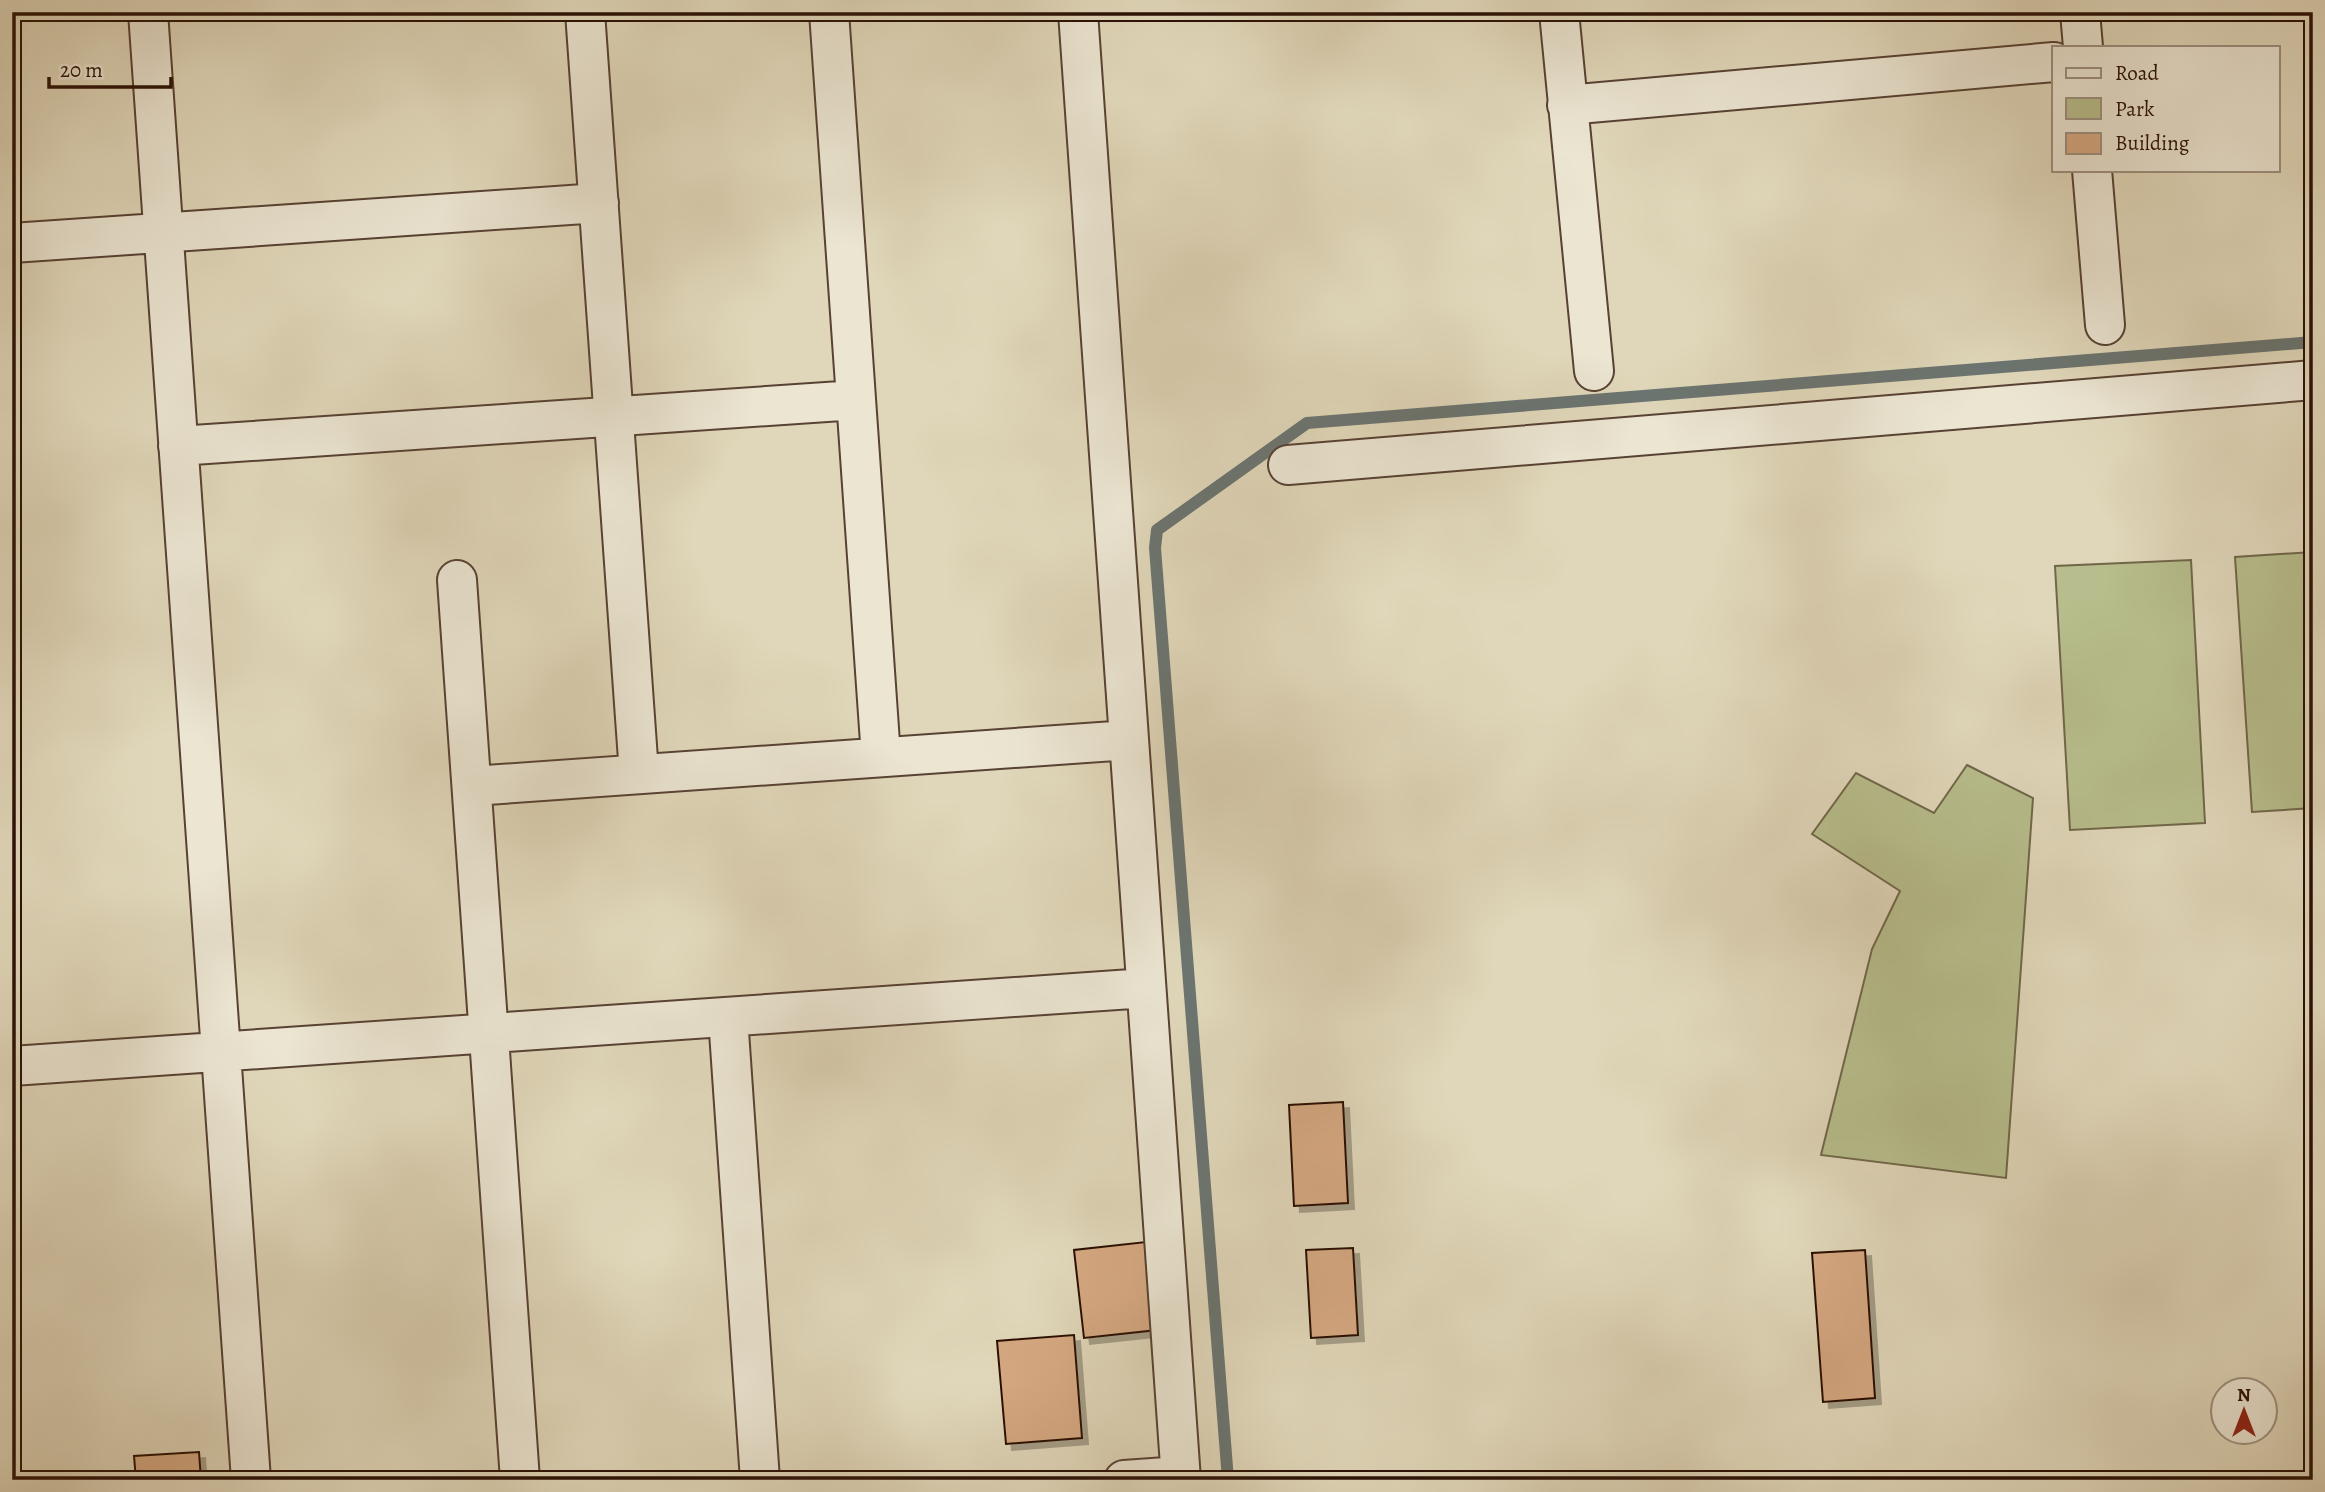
<svg xmlns="http://www.w3.org/2000/svg" width="2325" height="1492" font-family="Alegreya,serif">
<defs>
<filter id="shadow"><feDropShadow dx="6" dy="6" stdDeviation="0" flood-color="#0004"/></filter>
</defs>
<rect width="100%" height="100%" fill="#e0d7ba"/>
<filter id="stains"><feTurbulence type="fractalNoise" baseFrequency=".00286" numOctaves="4"/><feColorMatrix values="0 0 0 0 .2 0 0 0 0 .09 0 0 0 0 .02 0 0 0 .5 -.17"/></filter>
<radialGradient id="worn" r=".72"><stop offset=".6" stop-color="#630" stop-opacity="0"/><stop offset="1" stop-color="#630" stop-opacity=".3"/></radialGradient>
<!-- green -->
<path fill="#b7bd8c" stroke="#706749" stroke-width="2" d="M2313,552V808L2252,812L2235,557Z
M2191,560L2205,823L2070,830L2055,566Z
M1967,765L2033,798L2006,1178L1821,1155L1872,949L1900,891L1812,834L1856,773L1934,813Z"/>
<g fill="none" stroke-linecap="round" stroke-linejoin="round">
<!-- stream -->
<path stroke="#6b7571" stroke-width="12" d="M1228,1480L1155,548L1157,530L1307,423L2313,342"/>
</g>
<!-- building -->
<path fill="#d5a882" stroke="#2a1106" stroke-width="2" filter="url(#shadow)" d="M1343,1102L1348,1203L1294,1206L1289,1105Z
M1146,1242L1157,1330L1084,1338L1074,1250Z
M1353,1248L1358,1335L1311,1338L1306,1250Z
M1865,1250L1875,1398L1823,1402L1812,1253Z
M1074,1335L1082,1438L1006,1444L997,1341Z
M199,1452L201,1480H136L134,1456Z"/>
<g fill="none" stroke-linecap="round" stroke-linejoin="round">
<defs>
<path id="minor" d="M148,12L251,1480
M585,12L639,774
M829,12L881,757
M1078,12L1181,1480
M1559,12L1594,371
M2080,12L2083,47
M1567,105L2054,62
M2092,170L2105,325
M12,243L599,203
M178,446L856,400
M1288,465L2313,380
M457,580L520,1480
M472,786L1129,740
M728,1017L760,1480
M12,1066L1146,988
M1124,1480L1181,1476"/>
</defs>
<!-- minor casing -->
<use href="#minor" stroke="#584233" stroke-width="42"/>
<!-- minor -->
<use href="#minor" stroke="#ebe5d2" stroke-width="38"/>
</g>
<!-- margin -->
<rect width="2325" height="1492" fill="none" stroke="#e0d7ba" stroke-width="42"/>
<rect x="14" y="14" width="2297" height="1464" fill="none" stroke="#2a1106" stroke-width="3.5"/>
<rect x="21" y="21" width="2283" height="1450" fill="none" stroke="#2a1106" stroke-width="2"/>
<!-- legend -->
<rect x="2052" y="46" width="228" height="126" fill="#ebe5d2" stroke="#9e9080" stroke-width="2"/>
<rect x="2066" y="68" width="35" height="10" fill="#ebe5d2" stroke="#9e9080" stroke-width="2"/>
<text x="2115" y="80" font-size="21" fill="#2a1106">Road</text>
<rect x="2066" y="98" width="35" height="21" fill="#b7bd8c" stroke="#9e9080" stroke-width="2"/>
<text x="2115" y="116" font-size="21" fill="#2a1106">Park</text>
<rect x="2066" y="133" width="35" height="21" fill="#d5a882" stroke="#9e9080" stroke-width="2"/>
<text x="2115" y="150" font-size="21" fill="#2a1106">Building</text>
<!-- north arrow -->
<g transform="translate(2244 1411)"><circle r="33" fill="#ebe5d2" stroke="#9e9080" stroke-width="2"/>
<path d="M0-5L12 26L0 18L-12 26Z" fill="#8f2418"/>
<text y="-10" font-size="19" font-weight="bold" text-anchor="middle" fill="#2a1106">N</text>
</g>
<!-- scale -->
<path d="M49 77v10h122v-10" fill="none" stroke="#2a1106" stroke-width="3.5"/>
<text x="60" y="77" font-size="21" fill="#2a1106" stroke="#ebe5d2" stroke-width="5" paint-order="stroke">20 m</text>
<rect width="100%" height="100%" filter="url(#stains)"/>
<rect width="100%" height="100%" fill="url(#worn)"/>
</svg>
